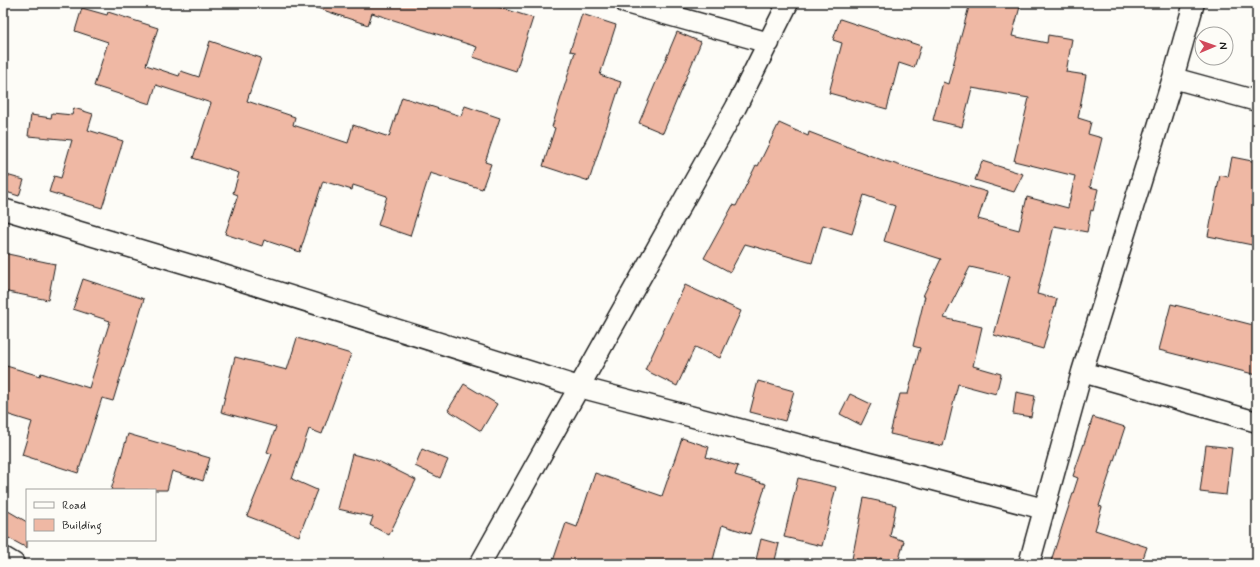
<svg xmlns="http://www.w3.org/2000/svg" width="1260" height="567" font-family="Mynerve,sans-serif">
<rect width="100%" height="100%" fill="#fdfcf7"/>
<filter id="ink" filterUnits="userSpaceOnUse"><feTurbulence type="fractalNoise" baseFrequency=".025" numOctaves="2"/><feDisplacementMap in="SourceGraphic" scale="8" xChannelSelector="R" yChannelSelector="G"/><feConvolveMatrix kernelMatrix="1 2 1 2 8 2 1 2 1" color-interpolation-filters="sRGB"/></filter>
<g filter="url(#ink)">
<!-- building -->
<path fill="#efb8a4" stroke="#1c1c1c" d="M311,3H486L533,18L516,71L473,57L477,47L372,13L368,25L311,6Z
M970,3H1021L1012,36L1047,43L1048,35L1072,39L1066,72L1086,75L1078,118L1091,122L1088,134L1102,138L1090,187L1098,189L1093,211L1091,210L1087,232L1054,226L1037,294L1057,299L1043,349L994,335L1010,276L970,267L944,318L982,327L973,366L1001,374L996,394L958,384L943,446L890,434L900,394H908L920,348L913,346L925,296H923L941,259L884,241L895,206L864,195L852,234L823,225L812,263L745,244L730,272L704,258L733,205L736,206L756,165L758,166L779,123L808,136L809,132L882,160L987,192L978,219L1019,230L1027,197L1068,208L1075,176L1014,161L1029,98L972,88L962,127L933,120L943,82L948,84Z
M82,8L107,15L108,12L158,28L146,65L179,76L181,71L199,77L210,41L261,58L247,101L295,117L293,125L348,143L353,125L389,137L402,97L461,116L465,106L500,118L485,162L491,164L482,189L430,173L410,236L378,225L387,196L353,185L352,190L323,181L300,252L264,240L262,246L225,234L238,195L233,193L239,173L193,158L211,103L156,85L150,104L94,86L108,42L75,31Z
M582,14L616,25L600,75L621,82L589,181L543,166L555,128L552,127L575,52L570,51Z
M840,19L921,46L914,68L899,63L887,109L829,93L842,43L833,40Z
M677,32L701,42L663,133L639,123Z
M74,108L93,114L88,130L123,141L102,208L49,192L54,176L61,178L72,140L28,136L31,115L51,118L52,113L72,115Z
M1232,157L1257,162V246L1208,236L1220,175L1228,177Z
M982,161L1023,174L1014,192L975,180Z
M3,174L24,180L19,196L3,191Z
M3,253L55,264L48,300L3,291Z
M83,279L144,299L113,401L102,398L78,473L22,455L32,422L3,413V365L40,376L41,373L89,388L110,321L73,309Z
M685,285L741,311L720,358L695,347L677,386L645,370Z
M1171,304L1257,326V375L1159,350Z
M297,338L351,354L322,434L309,429L292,479L317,490L299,536L247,516L272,454L267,452L276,427L221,412L235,357L287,370Z
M758,381L794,391L785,421L750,412Z
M464,384L497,404L481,431L448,410Z
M1016,392L1035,396L1031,417L1013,414Z
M850,394L871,404L861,425L840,414Z
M1093,417L1125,427L1099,506L1102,507L1095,530L1147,547L1141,564H1050L1078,478L1073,476Z
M128,434L210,458L203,481L172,471L167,490H111Z
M682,438L709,447L706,457L738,466L735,475L766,484L750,534L722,525L712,564H552L566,523L577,527L595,473L662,496Z
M1206,445L1232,448L1226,495L1200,492Z
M422,449L448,460L440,478L415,466Z
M352,454L376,460L416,480L389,535L370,525L373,517L338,509Z
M798,478L836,487L822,546L784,537Z
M864,498L896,505L890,536L904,541L898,563L880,558L879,564L852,559Z
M3,508L27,522V548L3,535Z
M761,539L779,544L774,564H755Z"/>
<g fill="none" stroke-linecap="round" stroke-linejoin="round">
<defs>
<path id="street" d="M626,3L769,43
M1173,78L1257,101
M3,209L217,273L579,387L1044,509
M1082,372L1257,422
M480,564L736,107L788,3
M1029,564L1082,372L1173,78L1194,3"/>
<path id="secondary" d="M3,558L13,564"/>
</defs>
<!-- street casing -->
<use href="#street" stroke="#1c1c1c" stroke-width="23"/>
<!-- secondary casing -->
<use href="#secondary" stroke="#1c1c1c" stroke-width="25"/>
<!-- street -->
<use href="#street" stroke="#fdfcf7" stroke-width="20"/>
<!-- secondary -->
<use href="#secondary" stroke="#fdfcf7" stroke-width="22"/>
</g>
</g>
<!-- margin -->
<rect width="1260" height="567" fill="none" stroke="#fdfcf7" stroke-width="16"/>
<rect x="8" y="8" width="1244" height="551" fill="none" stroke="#1c1c1c" stroke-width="1.5" filter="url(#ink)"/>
<!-- legend -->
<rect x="26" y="489" width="130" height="52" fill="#fdfcf7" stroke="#a3a29f"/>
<rect x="34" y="502" width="20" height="6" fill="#fdfcf7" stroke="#a3a29f"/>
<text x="62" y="509" font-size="12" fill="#1c1c1c">Road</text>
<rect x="34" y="519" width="20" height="12" fill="#efb8a4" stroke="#a3a29f"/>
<text x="62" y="529" font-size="12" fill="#1c1c1c">Building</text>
<!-- north arrow -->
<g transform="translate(1214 46) rotate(88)"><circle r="19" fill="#fdfcf7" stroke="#a3a29f"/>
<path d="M0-3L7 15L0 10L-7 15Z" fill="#d1495b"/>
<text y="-6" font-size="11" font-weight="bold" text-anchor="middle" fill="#1c1c1c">N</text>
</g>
</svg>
